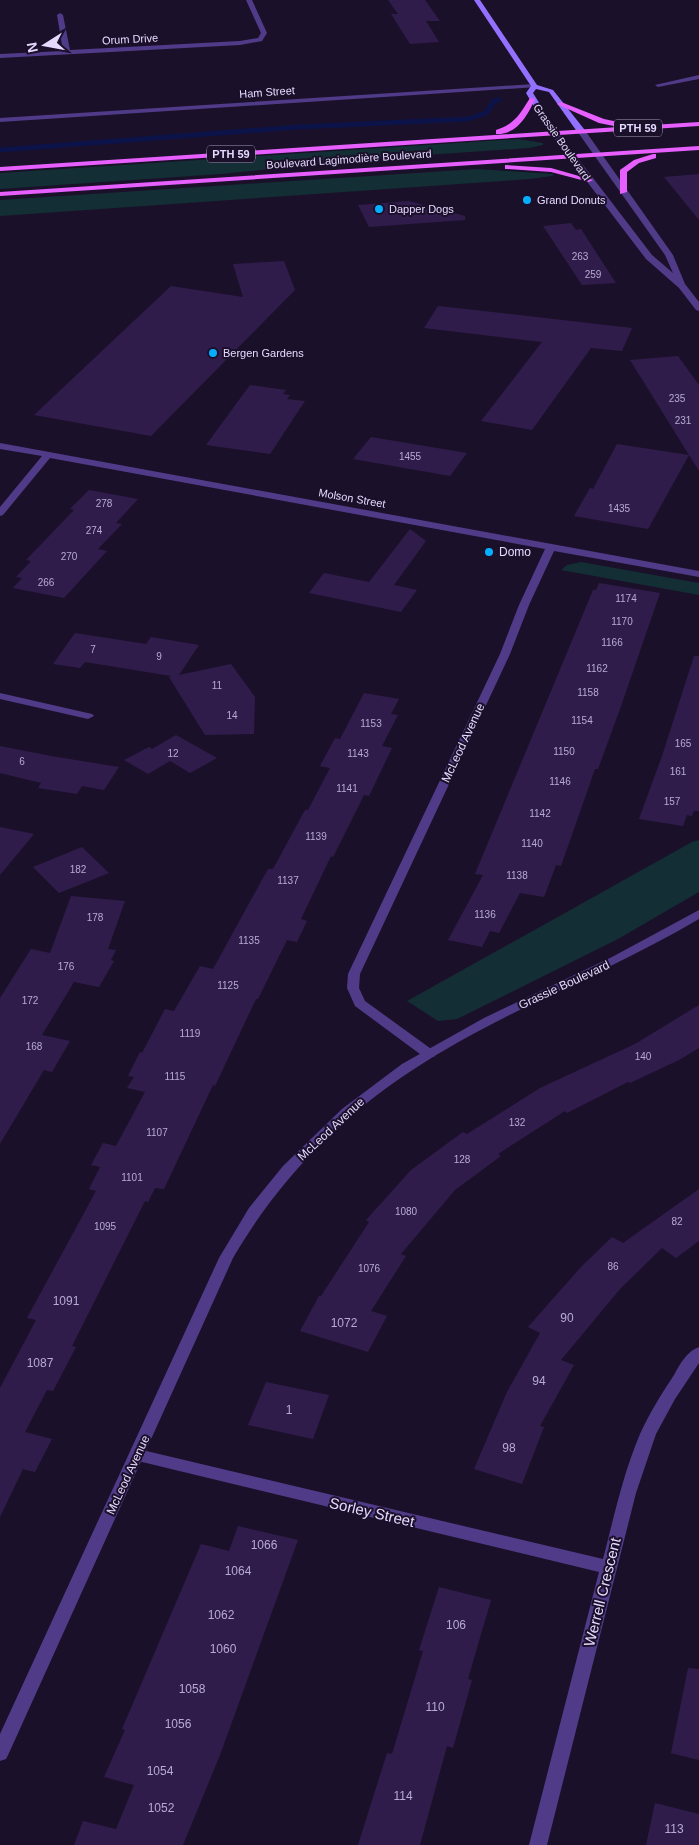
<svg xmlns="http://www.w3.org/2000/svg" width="699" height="1845" font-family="Helvetica,sans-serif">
<rect width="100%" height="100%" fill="#1b102a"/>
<!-- green -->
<path fill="#132e34" d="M518,139L543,143V145L529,148L381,158L221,174L0,189V173Z
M477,169L554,174L552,176L530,179L0,216V200Z
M581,562L699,583V595L561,570L567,565Z
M699,840V892L618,939L457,1019L438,1021L407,1001L692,842Z"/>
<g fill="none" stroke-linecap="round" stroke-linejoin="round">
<!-- stream -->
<path stroke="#0b1349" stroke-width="5" d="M0,150L299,127L468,119L486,113L494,101L499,100"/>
</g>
<!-- building -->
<path fill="#301c4b" d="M388,0H425L440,21H426L439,42L410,44L391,14H398Z
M699,174V220L664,177Z
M409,201L465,216V220L369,227L358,205Z
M571,223L576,230L581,229L616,283L582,285L543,226Z
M284,261L295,290L151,436L34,415L171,286L243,297L233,264Z
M438,306L457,308L632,328L622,351L591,348L532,430L481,421L542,342L424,328Z
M678,356L699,385V471L689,455L648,529L574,516L590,488L593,489L617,444L689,455L630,360Z
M250,385L286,390L283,394L290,395L287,399L305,401L270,454L206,445Z
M371,437L467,453L450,476L353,459Z
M89,490L138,499L116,523L122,524L98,549L107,551L64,598L13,588L22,578L16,577L31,561L26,560L74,510L70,509Z
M410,529L426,541L394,585L417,590L401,612L309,593L324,573L369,582Z
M599,583L660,593L620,709L598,769H595L561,866L556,865L544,897L520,893L499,933L490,931L482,947L448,940L483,875L475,874L593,590H596Z
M75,633L146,644L151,637L199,645L179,675L231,664L255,697L254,734L205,735L169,677L171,676L85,662L80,668L53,664Z
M694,656H699V811H694L692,816L687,815L683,826L639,819L662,756Z
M364,693L399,699L391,714L398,715L382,746L392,748L369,796L364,795L333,857L331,856L301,919L307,921L297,942L287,940L258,999H256L215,1086L213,1085L164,1189L155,1188L148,1202L145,1201L72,1346L76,1347L53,1391L47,1390L25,1432L52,1439L35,1472L23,1469L0,1517V1388L36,1320L27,1318L96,1191L89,1189L100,1167L91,1165L103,1143L116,1146L145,1092L127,1088L134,1077L128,1076L140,1052L142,1053L165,1009L174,1011L200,966L213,969L268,869H273L305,810H308L330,768L320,766L335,738L340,739Z
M176,735L217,758L190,773L170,761L148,774L124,760L149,747L152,749Z
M0,746L51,756L119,767L104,790L82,786L77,794L38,788L41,783L0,773Z
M0,827L34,834L0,875Z
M82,847L109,873L59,893L33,867Z
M71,896L125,901L108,949L116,950L111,960L114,961L99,987L74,982L42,1035L70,1041L52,1072L44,1070L0,1144V998L31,949L50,953Z
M699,1005V1048L679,1060L630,1083L628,1082L567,1113L565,1111L498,1154L501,1156L455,1190L401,1254L406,1256L371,1311L387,1316L368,1352L300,1331L319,1296H321L369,1222L366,1220L411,1170L463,1132L467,1134L540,1088L635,1044Z
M699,1189V1241L676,1258L662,1248L620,1289L561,1360L574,1365L540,1426L544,1427L522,1484L474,1469L507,1392L540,1333L528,1327L581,1267L612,1237L623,1243Z
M266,1382L329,1395L313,1439L248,1425Z
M238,1526L298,1540L220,1755L183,1845H74L83,1821L116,1829L134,1785L104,1777L125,1730L122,1729L201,1544L229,1551Z
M439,1587L491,1600L468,1679L472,1680L453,1748L447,1746L420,1845H358L387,1753L392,1754L423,1651L419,1650Z
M688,1668L699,1669V1760L671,1753Z
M655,1803L699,1814V1845H646Z"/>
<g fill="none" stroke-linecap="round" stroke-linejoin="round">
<!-- minor -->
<path fill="#503b89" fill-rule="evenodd" d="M246,0H252L267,33L262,41L240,45L0,58V54L63,51L57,15L60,13L63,15L70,50L240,41L258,38L261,33Z
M699,75V79L658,87L655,85Z
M535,84L537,85V87L0,122V118Z
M0,443L699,571V577L554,551L529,605L510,654L360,974L359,988L365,1001L434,1051L436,1054L434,1057H424L355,1006L347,988L348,974L500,654L519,605L545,549L50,458L3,515L0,516V507L42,456L0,449Z
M0,693L92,714L94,716L88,719L0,699Z
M699,1347V1363L675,1399L656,1434L636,1493L547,1845H529L599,1572L138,1461L132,1459L130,1455L132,1451L138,1449L603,1559C614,1517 623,1474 640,1434C649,1414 662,1393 674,1375C680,1364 687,1351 699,1347Z"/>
<!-- tertiary -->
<path fill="#503b89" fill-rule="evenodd" d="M578,129H584L673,255L685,284L699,302V311L696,310L679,288L646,259L550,133L557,131L652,255L673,273L665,255L577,131Z
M699,910V919C606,974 502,1011 411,1071C338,1119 277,1182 233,1258L9,1753L6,1759L0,1761V1734L219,1258L249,1208L283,1166L342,1109L402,1064L484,1018L612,957Z"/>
<!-- secondary -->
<path fill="#9470ff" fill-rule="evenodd" d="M474,0H480L537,85L553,90L584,129V133H578L549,92L536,89L533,93L558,133L551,135L526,93L531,86Z"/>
<!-- primary -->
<path fill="#e760ff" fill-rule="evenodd" d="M530,98L535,99C528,115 517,135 496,134V130C515,124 520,114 530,98Z
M561,102L604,119L623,123L624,125L621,127L699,122V126L0,171V167L619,127L599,123L559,105L557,104Z
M699,146V150L0,196V192Z
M653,154H656V158L639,163L627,172V192L620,194V170L634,160Z
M505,165L551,168L593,180L589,182L551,172L508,169H505Z"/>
</g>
<!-- markers -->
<g fill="#05aeff" stroke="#1b102a" stroke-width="2">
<circle cx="527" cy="200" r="5"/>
<circle cx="379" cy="209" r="5"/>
<circle cx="213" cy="353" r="5"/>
<circle cx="489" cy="552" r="5"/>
</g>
<g text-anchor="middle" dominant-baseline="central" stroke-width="4" stroke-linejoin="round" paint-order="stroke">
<!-- number labels -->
<g font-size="10" fill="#b8aad2">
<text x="580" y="256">263</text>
<text x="593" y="274">259</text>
<text x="677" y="398">235</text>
<text x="683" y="420">231</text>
<text x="410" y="456">1455</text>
<text x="104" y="503">278</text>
<text x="619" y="508">1435</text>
<text x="94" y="530">274</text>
<text x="69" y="556">270</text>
<text x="46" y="582">266</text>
<text x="626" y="598">1174</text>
<text x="622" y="621">1170</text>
<text x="612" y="642">1166</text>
<text x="93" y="649">7</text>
<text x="159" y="656">9</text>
<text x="597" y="668">1162</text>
<text x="217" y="685">11</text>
<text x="588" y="692">1158</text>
<text x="232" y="715">14</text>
<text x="582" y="720">1154</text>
<text x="371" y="723">1153</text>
<text x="683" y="743">165</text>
<text x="564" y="751">1150</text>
<text x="173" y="753">12</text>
<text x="358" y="753">1143</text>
<text x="22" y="761">6</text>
<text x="678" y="771">161</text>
<text x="560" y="781">1146</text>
<text x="347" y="788">1141</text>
<text x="672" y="801">157</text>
<text x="540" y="813">1142</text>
<text x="316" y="836">1139</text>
<text x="532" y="843">1140</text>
<text x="78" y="869">182</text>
<text x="517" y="875">1138</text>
<text x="288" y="880">1137</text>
<text x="485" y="914">1136</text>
<text x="95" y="917">178</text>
<text x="249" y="940">1135</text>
<text x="66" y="966">176</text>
<text x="228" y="985">1125</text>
<text x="30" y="1000">172</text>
<text x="190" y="1033">1119</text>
<text x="34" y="1046">168</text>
<text x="643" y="1056">140</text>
<text x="175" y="1076">1115</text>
<text x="517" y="1122">132</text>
<text x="157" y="1132">1107</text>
<text x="462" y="1159">128</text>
<text x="132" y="1177">1101</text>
<text x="406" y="1211">1080</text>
<text x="677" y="1221">82</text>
<text x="105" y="1226">1095</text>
<text x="613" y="1266">86</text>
<text x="369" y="1268">1076</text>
</g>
<!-- far-street labels -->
<g font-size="11" fill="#e6d9ff" stroke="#1b102a">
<text transform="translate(130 39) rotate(-3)">Orum Drive</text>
<text transform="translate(267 92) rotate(-4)">Ham Street</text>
<text transform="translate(562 142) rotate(55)">Grassie Boulevard</text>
<text transform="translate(349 159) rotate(-4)">Boulevard Lagimodière Boulevard</text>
<text transform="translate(352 498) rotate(10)">Molson Street</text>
</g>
<!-- shield labels -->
<g fill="#1b102a" stroke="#a99dbf" stroke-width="1">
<rect x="614" y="119.5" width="48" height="17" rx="4"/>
<rect x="207" y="145.5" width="48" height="17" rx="4"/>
</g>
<g font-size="11" font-weight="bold" fill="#e6d9ff">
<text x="638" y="128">PTH 59</text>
<text x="231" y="154">PTH 59</text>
</g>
<!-- far-poi labels -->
<g font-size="11" fill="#e6d9ff" stroke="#1b102a" text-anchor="start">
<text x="537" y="200">Grand Donuts</text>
<text x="389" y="209">Dapper Dogs</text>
<text x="223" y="353">Bergen Gardens</text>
</g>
<!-- poi labels -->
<g font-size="12" fill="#e6d9ff" stroke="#1b102a" text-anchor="start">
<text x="499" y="552">Domo</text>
</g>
<!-- street labels -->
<g font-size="12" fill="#e6d9ff" stroke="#1b102a">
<text transform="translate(463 743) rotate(-65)">McLeod Avenue</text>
<text transform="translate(564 985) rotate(-25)">Grassie Boulevard</text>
<text transform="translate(331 1129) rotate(-43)">McLeod Avenue</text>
<text transform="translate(128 1475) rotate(-65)">McLeod Avenue</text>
</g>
<!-- near-number labels -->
<g font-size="12" fill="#b8aad2">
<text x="66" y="1301">1091</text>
<text x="567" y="1318">90</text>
<text x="344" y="1323">1072</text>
<text x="40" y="1363">1087</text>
<text x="539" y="1381">94</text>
<text x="289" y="1410">1</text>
<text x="509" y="1448">98</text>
<text x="264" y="1545">1066</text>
<text x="238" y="1571">1064</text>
<text x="221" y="1615">1062</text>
<text x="456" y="1625">106</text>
<text x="223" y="1649">1060</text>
<text x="192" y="1689">1058</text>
<text x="435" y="1707">110</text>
<text x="178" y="1724">1056</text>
<text x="160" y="1771">1054</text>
<text x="403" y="1796">114</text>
<text x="161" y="1808">1052</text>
<text x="674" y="1829">113</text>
</g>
<!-- near-street labels -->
<g font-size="15" fill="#e6d9ff" stroke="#1b102a">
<text transform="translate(372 1512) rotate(13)">Sorley Street</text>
<text transform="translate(602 1592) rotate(-76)">Werrell Crescent</text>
</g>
</g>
<!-- north arrow -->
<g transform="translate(45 45) rotate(259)" stroke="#1b102a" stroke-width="4" paint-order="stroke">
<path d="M0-4L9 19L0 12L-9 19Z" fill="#e6d9ff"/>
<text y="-8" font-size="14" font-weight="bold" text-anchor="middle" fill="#e6d9ff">N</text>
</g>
</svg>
